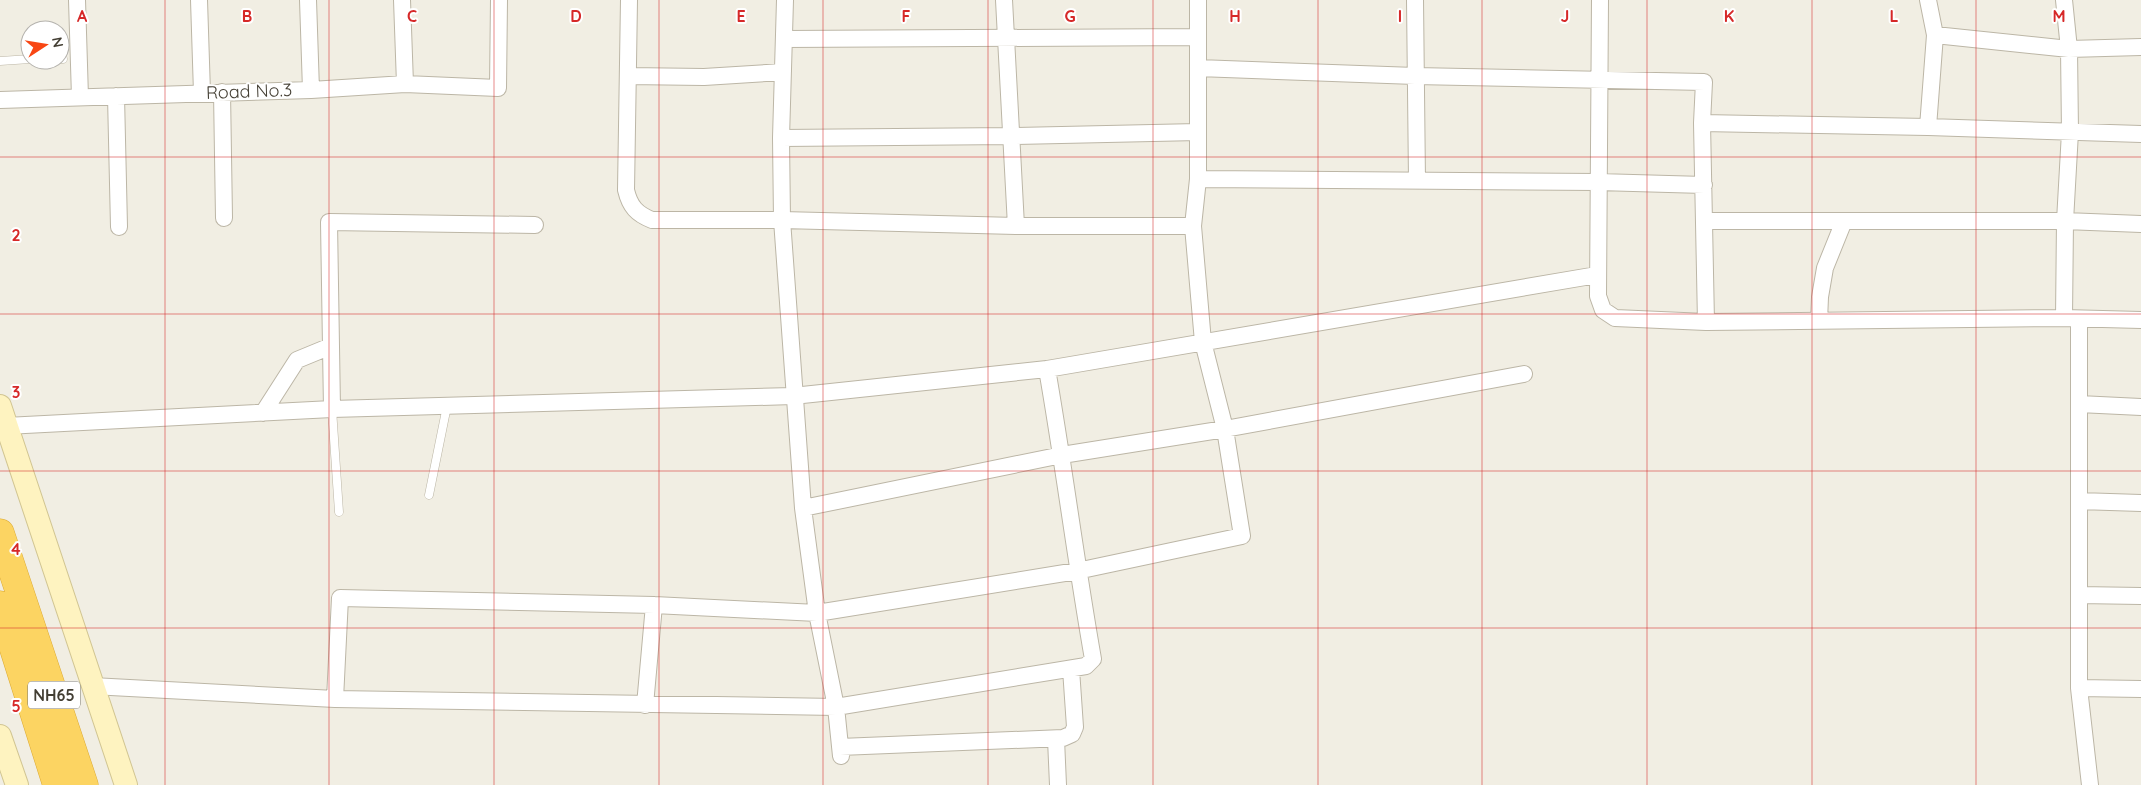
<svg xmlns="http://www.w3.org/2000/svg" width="2141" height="785" font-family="Quicksand,sans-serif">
<rect width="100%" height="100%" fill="#f1eee3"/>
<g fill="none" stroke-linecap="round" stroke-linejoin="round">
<defs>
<path id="lane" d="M60,59H63
M0,61L30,59
M332,409L339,512
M429,495L447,406"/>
<path id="street" d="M77,0L80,97
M199,0L202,93
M308,0L311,90
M402,0L405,84
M629,0L626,190C630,207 637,214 652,220H782L781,138L785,0
M1415,0L1417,181
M1600,0L1598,296L1603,310L1615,318L1706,322L2064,318L2141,320
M1928,0L1935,35L1928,127
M2064,0L2069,49L2070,132L2065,221L2064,318
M1935,35L2069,49L2141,47
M784,39L1198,37
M1198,68L1415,76L1704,82L1702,123L1706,322
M628,76L704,77L783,72
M222,92L224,218
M116,96L119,227
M0,100L311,90L405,84L498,88L499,0
M1702,123L1928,127L2141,134
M781,138L1011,136L1198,132
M1198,179L1598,182L1704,185
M1705,221H2065L2141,224
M1016,226H1193
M2079,319V688L2090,785
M1819,321L1820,297L1825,268L1844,221
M2079,404L2141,407
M332,409L329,222L535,225
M263,413L297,360L331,346
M6,426L332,409L793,396L1047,369L1597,275
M2079,501L2141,503
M803,508L1062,455L1225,429L1524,374
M2079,595L2141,596
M92,686L335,699L836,707L1086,666L1093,659C1076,563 1064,466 1047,369
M2079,688L2141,689
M335,699L340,598L654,605L817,613L1077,571L1242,536L1225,429L1203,342L1193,226L1198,179V0
M645,705L654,605
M1056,739L1058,785
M840,747L1063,738L1072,734L1075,727L1071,669
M841,756L836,707L817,613L803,508L782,220L1016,226L1004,0"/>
<path id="secondary" d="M0,406L126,785
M0,736L17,785"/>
<path id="highway" d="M0,533L84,785
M0,605L57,785"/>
</defs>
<!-- lane casing -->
<use href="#lane" stroke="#bcb6a6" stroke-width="9"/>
<!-- street casing -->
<use href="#street" stroke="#bcb6a6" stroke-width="18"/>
<!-- secondary casing -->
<use href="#secondary" stroke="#d1c592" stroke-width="24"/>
<!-- highway casing -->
<use href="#highway" stroke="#dba933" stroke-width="29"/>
<!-- lane -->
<use href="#lane" stroke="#fff" stroke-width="8"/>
<!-- street -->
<use href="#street" stroke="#fff" stroke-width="16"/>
<!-- secondary -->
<use href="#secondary" stroke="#fef3c0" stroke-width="22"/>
<!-- highway -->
<use href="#highway" stroke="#fcd462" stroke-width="28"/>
</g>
<!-- grid -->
<path fill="none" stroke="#d62828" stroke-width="1" stroke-opacity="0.55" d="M165,0V785M329,0V785M494,0V785M659,0V785M823,0V785M988,0V785M1153,0V785M1318,0V785M1482,0V785M1647,0V785M1812,0V785M1976,0V785M0,157H2141M0,314H2141M0,471H2141M0,628H2141"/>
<g text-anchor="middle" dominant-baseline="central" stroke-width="4" stroke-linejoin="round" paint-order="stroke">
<!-- shield labels -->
<rect fill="#fff" stroke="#7b7870" stroke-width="1" x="28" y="681.5" width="52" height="27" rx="4"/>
<g font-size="16" font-weight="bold" fill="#433e33">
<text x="54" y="695">NH65</text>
</g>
<!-- street labels -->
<g font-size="18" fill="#433e33" stroke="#fff">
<text transform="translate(249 91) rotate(-2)">Road No.3</text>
</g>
</g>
<g font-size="16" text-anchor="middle" font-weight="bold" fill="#d62828" stroke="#fff" stroke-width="4" stroke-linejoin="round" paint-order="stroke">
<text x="82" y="22">A</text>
<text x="247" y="22">B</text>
<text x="412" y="22">C</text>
<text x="576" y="22">D</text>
<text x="741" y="22">E</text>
<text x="906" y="22">F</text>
<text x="1070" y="22">G</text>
<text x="1235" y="22">H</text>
<text x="1400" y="22">I</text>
<text x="1565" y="22">J</text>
<text x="1729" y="22">K</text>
<text x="1894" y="22">L</text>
<text x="2059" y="22">M</text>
<text x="16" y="241">2</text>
<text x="16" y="398">3</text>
<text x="16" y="555">4</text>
<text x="16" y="712">5</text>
</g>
<!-- north arrow -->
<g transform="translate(45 45) rotate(78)"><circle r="24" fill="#ffffff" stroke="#b4b2ad"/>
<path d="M0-4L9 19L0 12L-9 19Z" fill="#f84613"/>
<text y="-8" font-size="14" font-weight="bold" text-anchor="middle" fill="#433e33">N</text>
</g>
</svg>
